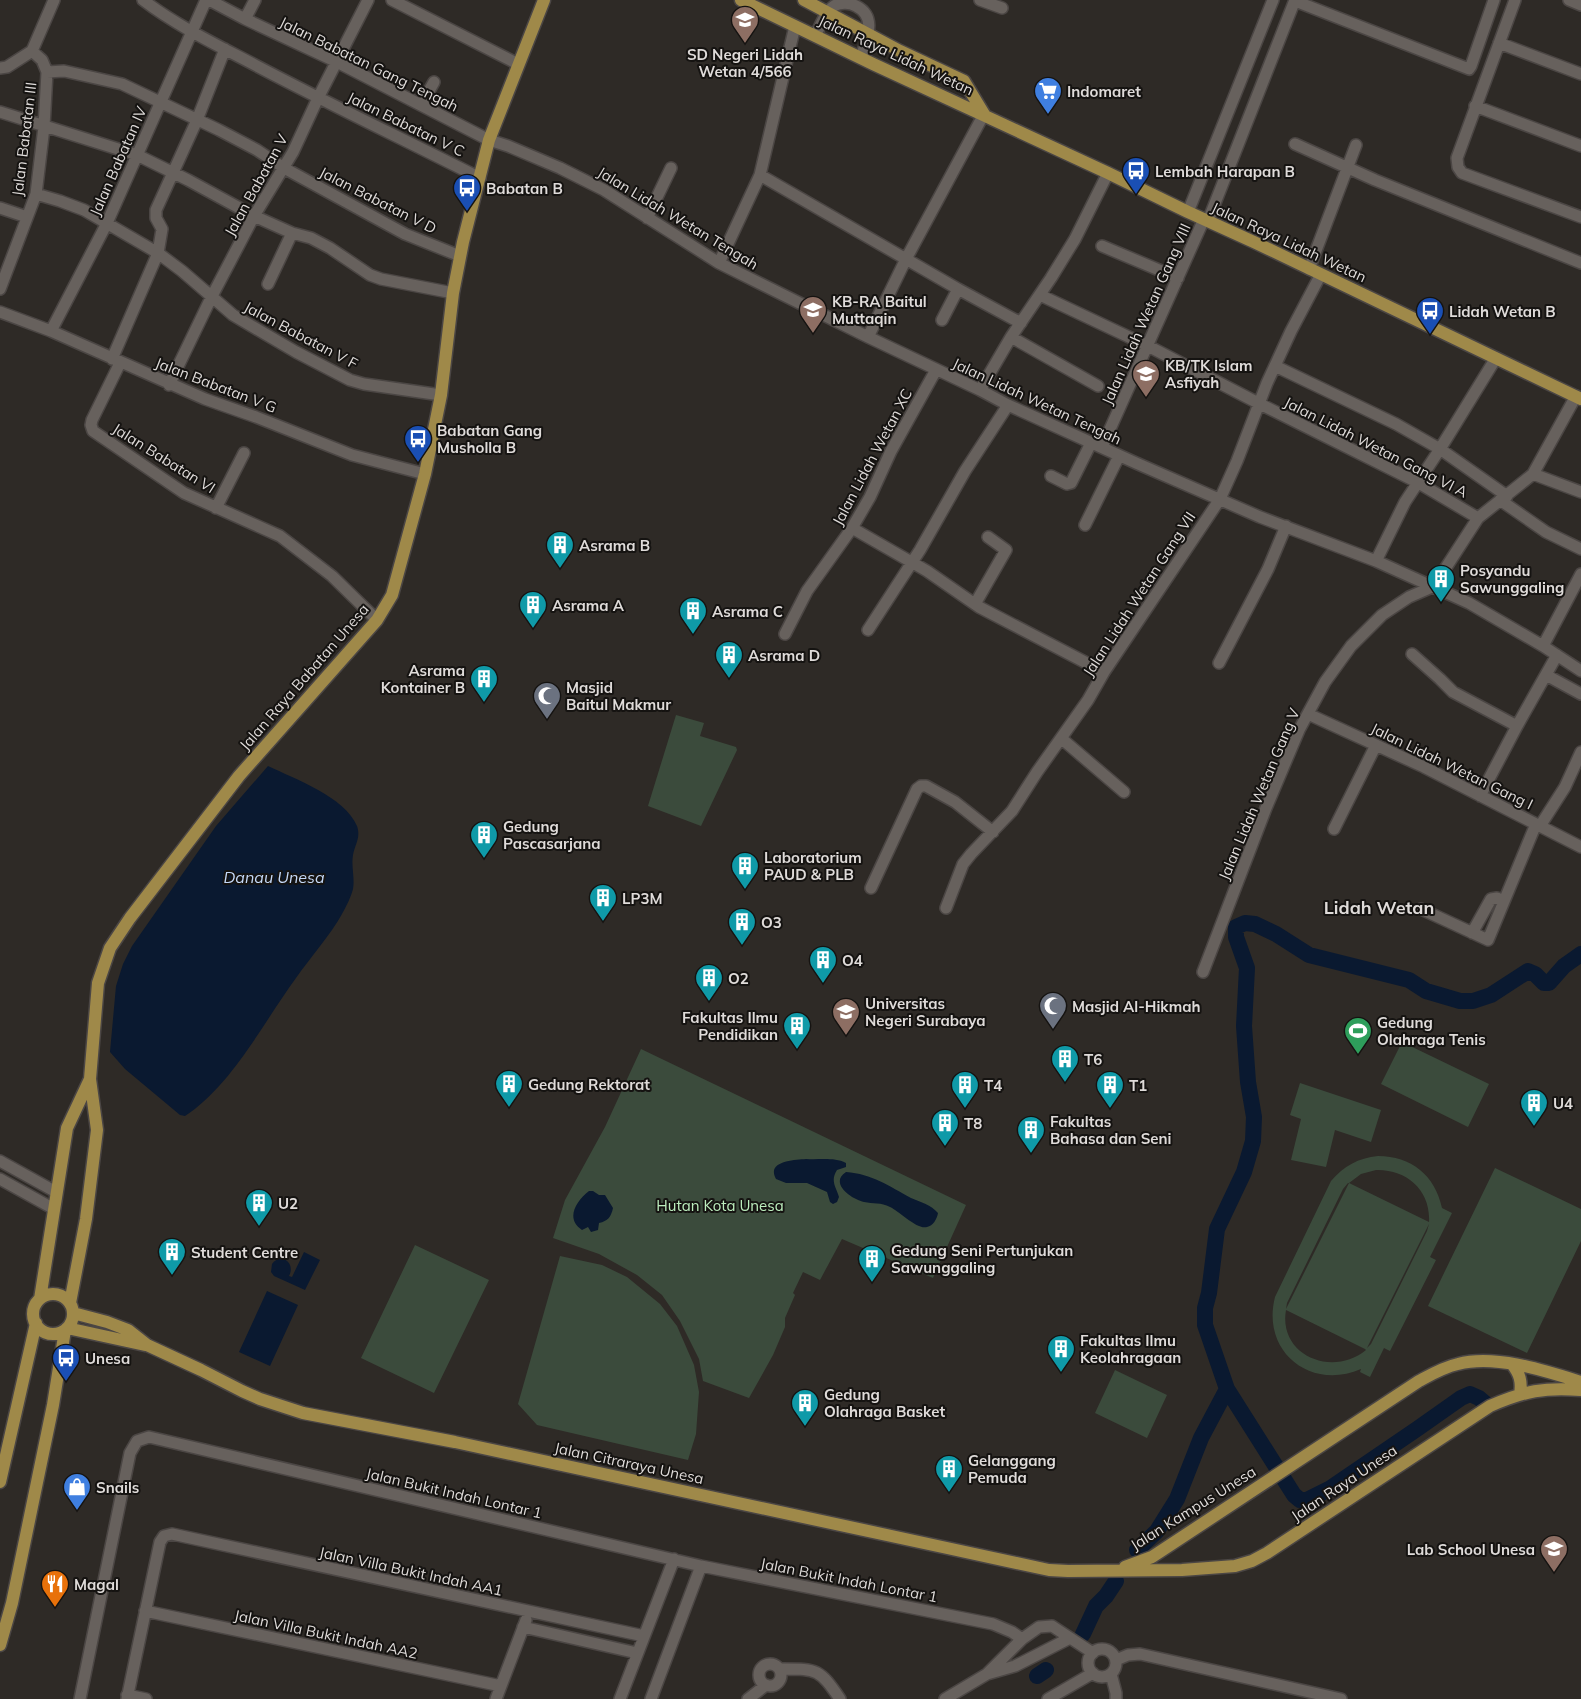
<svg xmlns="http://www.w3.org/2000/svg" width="1581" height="1699" font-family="Mulish,sans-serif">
<rect width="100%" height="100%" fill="#2e2a26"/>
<!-- green -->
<path fill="#3b4b3c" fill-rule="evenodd" d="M676,715L704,723L700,736L736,747L737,750L701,826L648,806Z
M1402,1042L1489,1084L1468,1127L1381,1084Z
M641,1049L966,1205L933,1278L842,1239L820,1280L803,1272L793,1293L795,1295L785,1318V1327L773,1355L749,1398L703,1381L699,1359L680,1321L662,1295L637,1275L599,1254L553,1238L565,1200L605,1127Z
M1300,1083L1381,1110L1371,1142L1335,1130L1326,1167L1291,1160L1301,1119L1290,1115Z
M1378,1156C1411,1156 1435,1175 1442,1208L1452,1213L1430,1257L1436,1260L1390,1351L1384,1348L1370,1377L1360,1372L1361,1369C1310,1391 1261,1351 1275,1297L1331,1181C1344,1166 1358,1158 1378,1156ZM1376,1170C1406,1169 1431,1190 1429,1222L1349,1183L1361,1174ZM1348,1183H1349L1286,1309L1287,1303L1343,1189ZM1429,1224L1427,1231L1371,1344L1367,1348ZM1286,1310L1365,1349L1366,1350C1332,1378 1278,1355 1286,1310Z
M1495,1168L1581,1209V1241L1527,1353L1428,1306Z
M415,1245L489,1280L434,1393L361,1358Z
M560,1256L602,1265L627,1277L660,1304L677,1326L694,1365L699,1392L696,1434L688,1460L537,1425L518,1404Z
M1115,1370L1167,1395L1147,1438L1095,1413Z"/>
<!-- water -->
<path fill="#0a1930" d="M268,766C295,779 345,797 357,826C361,838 355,844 353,855C351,866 355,878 353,889C351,897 346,907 342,914C331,934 310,958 296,978C263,1023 232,1085 185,1116L180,1115L125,1069L110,1052L116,986L123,964L132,946L216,826Z
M806,1159C820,1160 834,1157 846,1163V1167L837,1170C830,1181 836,1187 839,1197L837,1202L833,1204L830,1202L827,1192L807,1183H786L776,1179C766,1161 794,1160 806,1159Z
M846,1172C872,1174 889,1186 911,1198C921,1202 931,1205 938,1213C937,1219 933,1226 927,1227C917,1230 899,1211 890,1207C881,1202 873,1204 864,1202C851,1199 829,1183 846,1172Z
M589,1191H593L599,1195H605L613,1208C611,1217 608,1221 599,1223L598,1230L591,1232L588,1227L582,1230C565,1219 576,1201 589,1191Z
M304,1252L320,1260L305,1290L274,1276L271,1272L272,1264C281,1252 296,1263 289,1276L292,1277Z
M267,1291L298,1305L270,1366L239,1352Z"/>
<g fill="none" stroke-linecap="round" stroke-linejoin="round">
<!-- river -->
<path stroke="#0a1930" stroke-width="16" d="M1227,1389L1294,1495L1300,1500H1307L1329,1489L1417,1429L1461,1398L1470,1394L1479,1398L1486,1404
M1137,1550L1157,1531L1177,1499L1201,1438L1227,1389L1205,1325V1308L1209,1293L1217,1229L1244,1172L1253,1141L1254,1117L1248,1082L1244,1026L1247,968L1236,937V927L1245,923L1255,924L1276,934L1309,955L1409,980L1426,991L1460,1001H1473L1491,995L1528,971L1535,974L1544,983H1549L1564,966L1581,954
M1083,1634L1096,1606L1106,1596L1116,1581
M1037,1676L1046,1670"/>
<defs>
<path id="minor" d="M143,0C177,26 217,45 255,65C329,104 405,140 480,178
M209,0L245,19L337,62L489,140L508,146L560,168L604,190L719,263L868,337L980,390L1008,405L1136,463L1260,517L1376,561L1469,603L1543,646L1581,671
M392,0L518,64
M980,0L1002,8
M1515,0L1457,158L1458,167L1462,173L1581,217
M1569,0L1581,5
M1295,1L1469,69L1471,66L1494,0
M245,19L255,0
M815,36C820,27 825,12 834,6C841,2 850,3 856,6C878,17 866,40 861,58
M1499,43L1581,74
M0,68L7,67L32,51L54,0
M47,72L64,71L122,84L219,130L257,150L284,168L405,234L460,256
M421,105L434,82
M1475,106L1581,146
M0,112L137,155L188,180L254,216L292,233L311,238L330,248L370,275L381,279L453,293
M1295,144L1375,180L1581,263
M760,175L958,289L1021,323
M36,194L60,201L84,210L158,253L182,271L233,315L296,352L350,380L364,384L441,395
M0,208L27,217
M1188,212L1273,0
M647,218L671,168
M1208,221L1295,0
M1102,246L1178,278
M719,263L760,175L795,26
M1309,269L1356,145
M268,284L292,233
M0,289L36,194L44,127L47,72L42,60L32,51
M1040,295L1148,346L1260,404L1417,482L1478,518
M0,312L51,331L205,399L256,417L352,455L425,474
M942,320L958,289
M51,331L107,223L206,0
M868,337L906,259L984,114
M1011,337L1098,386
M112,359L158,253L162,229L156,218V210L197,120L225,49
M120,363L92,420L91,425L93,431L184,493L280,536L332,576L377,620
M1275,366L1396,424L1440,449L1507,496
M169,385L211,298L254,216L293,152L318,98L368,0
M980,390L1011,337L1051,278L1075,239L1108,173
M1102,447L1204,219
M1533,474L1581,492
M1051,476L1067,484L1071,483L1091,443
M1500,500L1546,532L1581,549
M216,508L244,453
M1085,525L1119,456
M852,528L927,571L979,607L1104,672
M1376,561L1405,502L1440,449L1496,358
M975,604L1006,550L988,537
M868,630L920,550L965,471L1008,405
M785,634L807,591L852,528L870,497L891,451L936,370
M1543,646L1581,574
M1412,654L1440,679L1453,692L1517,726
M1219,663L1268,569L1286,526
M1546,675L1581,694
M1308,714L1424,767L1581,847
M1062,739L1124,792
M1480,796L1517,726L1557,655
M1540,826L1565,787L1581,752
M1334,829L1376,745
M871,888L917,789L921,786H926L955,802L993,832
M946,908L963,864L971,854L1012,811L1037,772L1088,700L1104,672L1220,499L1237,461L1267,383L1291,331L1321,274
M1421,909L1488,940L1536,824
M1472,933L1491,899L1497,898L1503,901
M1203,972L1266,808L1299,730L1325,682L1351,646L1382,615L1409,597L1432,587L1445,569L1478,518L1533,474L1576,396
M0,1161L56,1192
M0,1179L54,1209
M145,1611L501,1686
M523,1627L637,1653
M1088 1663a14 14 0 1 1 28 0a14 14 0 1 1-28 0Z
M1116,1660L1128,1655L1140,1654L1341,1699
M759 1675a11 11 0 1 1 22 0a11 11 0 1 1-22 0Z
M780,1669C817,1669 819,1668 840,1699
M987,1674L1015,1666L1070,1638
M1111,1674L1116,1693V1699
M127,1695L146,1699
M80,1699L130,1453L137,1441L149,1437L701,1566L993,1624L1012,1632L1022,1639
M127,1699L160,1542L164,1536L172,1534L644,1636
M496,1699L526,1620
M620,1699L674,1559
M651,1699L701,1566
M748,1699L766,1685
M945,1699L987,1674L1022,1639L1039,1627L1052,1626L1093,1653
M1048,1699L1093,1673"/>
<path id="major" d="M741,0L873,64L1108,173L1188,212L1256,243L1581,399
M804,0L900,51L964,81L984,114
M33 1314a20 20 0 1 1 40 0a20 20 0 1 1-40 0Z
M40,1299L67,1128L90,1079
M70,1303L86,1219L97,1130L90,1079L98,983L110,948L130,918L239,776L377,620L392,595L425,474L441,395L453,293L463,242L489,140L544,0
M73,1313L107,1322L128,1330L147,1345L201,1370L242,1391L260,1399L303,1413L455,1442L947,1548L1049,1570L1068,1571L1182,1570L1235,1566L1252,1561L1267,1553L1490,1406C1524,1391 1545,1387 1581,1390
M67,1328L145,1345
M1512,1364C1520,1374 1522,1382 1520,1394
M0,1482L36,1323
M1125,1567L1152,1557L1419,1381C1432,1374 1444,1367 1458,1364C1495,1354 1546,1371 1581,1382
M0,1645L12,1603L53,1405L65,1330"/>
</defs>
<!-- minor casing -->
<use href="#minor" stroke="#4b4644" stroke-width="14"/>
<!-- major casing -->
<use href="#major" stroke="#4b4644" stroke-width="15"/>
<!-- minor -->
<use href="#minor" stroke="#67615d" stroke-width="11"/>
<!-- major -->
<use href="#major" stroke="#9f8949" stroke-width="12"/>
</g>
<!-- icons -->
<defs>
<symbol id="school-pin" viewBox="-11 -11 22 30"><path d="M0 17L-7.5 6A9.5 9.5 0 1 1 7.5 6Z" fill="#8d6e63" stroke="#151311"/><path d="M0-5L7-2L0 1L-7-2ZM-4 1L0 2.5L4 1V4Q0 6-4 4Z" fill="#fff"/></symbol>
<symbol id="supermarket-pin" viewBox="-11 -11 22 30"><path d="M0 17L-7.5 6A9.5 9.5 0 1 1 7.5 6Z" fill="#3f7fe0" stroke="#151311"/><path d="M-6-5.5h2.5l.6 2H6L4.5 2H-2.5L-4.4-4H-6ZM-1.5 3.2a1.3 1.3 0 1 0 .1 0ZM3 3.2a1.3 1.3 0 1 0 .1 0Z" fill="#fff"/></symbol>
<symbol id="bus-pin" viewBox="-11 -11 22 30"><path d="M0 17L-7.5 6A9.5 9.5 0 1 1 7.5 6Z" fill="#1a4fb4" stroke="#151311"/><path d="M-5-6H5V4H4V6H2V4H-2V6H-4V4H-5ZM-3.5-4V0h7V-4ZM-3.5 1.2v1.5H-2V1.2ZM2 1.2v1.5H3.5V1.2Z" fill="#fff"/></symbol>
<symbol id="building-pin" viewBox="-11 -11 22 30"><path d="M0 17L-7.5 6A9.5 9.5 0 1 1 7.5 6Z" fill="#0f9aa8" stroke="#151311"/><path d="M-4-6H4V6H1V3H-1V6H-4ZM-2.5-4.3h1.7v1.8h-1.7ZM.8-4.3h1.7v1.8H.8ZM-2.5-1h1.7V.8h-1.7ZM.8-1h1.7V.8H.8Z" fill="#fff"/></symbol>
<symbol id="mosque-pin" viewBox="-11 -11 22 30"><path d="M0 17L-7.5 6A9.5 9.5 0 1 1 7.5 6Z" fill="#6b7280" stroke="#151311"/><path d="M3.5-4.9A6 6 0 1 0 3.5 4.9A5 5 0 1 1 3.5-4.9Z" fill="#fff"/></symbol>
<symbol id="university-pin" viewBox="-11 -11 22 30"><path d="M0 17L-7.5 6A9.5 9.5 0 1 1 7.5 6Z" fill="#8d6e63" stroke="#151311"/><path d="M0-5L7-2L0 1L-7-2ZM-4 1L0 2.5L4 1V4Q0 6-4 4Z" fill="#fff"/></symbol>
<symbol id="stadium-pin" viewBox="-11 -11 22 30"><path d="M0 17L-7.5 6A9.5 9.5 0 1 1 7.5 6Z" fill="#2e9e5b" stroke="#151311"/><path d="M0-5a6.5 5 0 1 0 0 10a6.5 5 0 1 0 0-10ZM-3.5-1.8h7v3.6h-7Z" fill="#fff"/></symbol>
<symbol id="shop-pin" viewBox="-11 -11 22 30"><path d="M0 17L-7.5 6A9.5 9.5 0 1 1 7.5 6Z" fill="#3f7fe0" stroke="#151311"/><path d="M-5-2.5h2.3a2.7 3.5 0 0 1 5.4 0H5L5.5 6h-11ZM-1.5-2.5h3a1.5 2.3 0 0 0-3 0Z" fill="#fff"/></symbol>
<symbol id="restaurant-pin" viewBox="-11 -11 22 30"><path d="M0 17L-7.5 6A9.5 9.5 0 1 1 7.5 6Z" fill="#e8710a" stroke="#151311"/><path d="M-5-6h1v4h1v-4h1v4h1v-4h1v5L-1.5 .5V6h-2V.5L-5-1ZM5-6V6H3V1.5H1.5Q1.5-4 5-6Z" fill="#fff"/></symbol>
</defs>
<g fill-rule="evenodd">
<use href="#school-pin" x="729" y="4" width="32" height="43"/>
<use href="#supermarket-pin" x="1032" y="75" width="32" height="43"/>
<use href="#bus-pin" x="1120" y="155" width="32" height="43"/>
<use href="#bus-pin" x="451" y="172" width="32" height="43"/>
<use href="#school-pin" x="797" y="294" width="32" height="43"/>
<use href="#bus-pin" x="1414" y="295" width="32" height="43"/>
<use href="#school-pin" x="1130" y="358" width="32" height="43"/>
<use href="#bus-pin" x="402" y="423" width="32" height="43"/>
<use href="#building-pin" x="544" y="529" width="32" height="43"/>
<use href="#building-pin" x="1425" y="563" width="32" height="43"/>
<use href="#building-pin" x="517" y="589" width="32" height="43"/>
<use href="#building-pin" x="677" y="595" width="32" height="43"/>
<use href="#building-pin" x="713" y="639" width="32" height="43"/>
<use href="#building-pin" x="468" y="663" width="32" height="43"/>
<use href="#mosque-pin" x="531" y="680" width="32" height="43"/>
<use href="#building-pin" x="468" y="819" width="32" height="43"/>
<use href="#building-pin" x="729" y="850" width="32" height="43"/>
<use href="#building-pin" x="587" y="882" width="32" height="43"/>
<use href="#building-pin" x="726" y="906" width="32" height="43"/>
<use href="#building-pin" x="807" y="944" width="32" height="43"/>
<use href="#building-pin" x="693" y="962" width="32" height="43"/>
<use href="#mosque-pin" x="1037" y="990" width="32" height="43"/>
<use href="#university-pin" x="830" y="996" width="32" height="43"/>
<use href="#building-pin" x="781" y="1010" width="32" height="43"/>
<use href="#stadium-pin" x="1342" y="1015" width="32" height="43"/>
<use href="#building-pin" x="1049" y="1043" width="32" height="43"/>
<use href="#building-pin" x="493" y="1068" width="32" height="43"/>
<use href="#building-pin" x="949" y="1069" width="32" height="43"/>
<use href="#building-pin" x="1094" y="1069" width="32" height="43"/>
<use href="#building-pin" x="1518" y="1087" width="32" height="43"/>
<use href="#building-pin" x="929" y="1107" width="32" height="43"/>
<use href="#building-pin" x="1015" y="1114" width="32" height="43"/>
<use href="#building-pin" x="243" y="1187" width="32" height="43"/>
<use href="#building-pin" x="156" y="1236" width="32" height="43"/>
<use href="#building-pin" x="856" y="1243" width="32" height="43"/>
<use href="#building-pin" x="1045" y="1333" width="32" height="43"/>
<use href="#bus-pin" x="50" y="1342" width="32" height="43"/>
<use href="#building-pin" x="789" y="1387" width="32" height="43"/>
<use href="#building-pin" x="933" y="1453" width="32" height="43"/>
<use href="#shop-pin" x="61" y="1471" width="32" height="43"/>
<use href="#school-pin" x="1538" y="1533" width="32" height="43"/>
<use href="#restaurant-pin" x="39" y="1568" width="32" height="43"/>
</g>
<g text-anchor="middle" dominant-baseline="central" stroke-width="4" stroke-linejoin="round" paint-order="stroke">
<!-- poi labels -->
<g font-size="15" font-weight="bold" fill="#dfdbd9" stroke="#151311" text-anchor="start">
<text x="745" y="54" text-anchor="middle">SD Negeri Lidah<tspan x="745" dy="17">Wetan 4/566</tspan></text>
<text x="1067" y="91">Indomaret</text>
<text x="1155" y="171">Lembah Harapan B</text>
<text x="486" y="188">Babatan B</text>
<text x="832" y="301">KB-RA Baitul<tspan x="832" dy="17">Muttaqin</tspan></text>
<text x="1449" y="311">Lidah Wetan B</text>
<text x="1165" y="365">KB/TK Islam<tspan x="1165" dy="17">Asfiyah</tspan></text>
<text x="437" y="430">Babatan Gang<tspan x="437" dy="17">Musholla B</tspan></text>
<text x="579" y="545">Asrama B</text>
<text x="1460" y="570">Posyandu<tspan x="1460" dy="17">Sawunggaling</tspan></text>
<text x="552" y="605">Asrama A</text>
<text x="712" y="611">Asrama C</text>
<text x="748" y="655">Asrama D</text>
<text x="465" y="670" text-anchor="end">Asrama<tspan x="465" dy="17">Kontainer B</tspan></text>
<text x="566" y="687">Masjid<tspan x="566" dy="17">Baitul Makmur</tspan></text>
<text x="503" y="826">Gedung<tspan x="503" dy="17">Pascasarjana</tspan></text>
<text x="764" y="857">Laboratorium<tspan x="764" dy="17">PAUD &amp; PLB</tspan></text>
<text x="622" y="898">LP3M</text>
<text x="761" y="922">O3</text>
<text x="842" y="960">O4</text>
<text x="728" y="978">O2</text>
<text x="865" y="1003">Universitas<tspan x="865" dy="17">Negeri Surabaya</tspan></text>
<text x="1072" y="1006">Masjid Al-Hikmah</text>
<text x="778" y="1017" text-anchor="end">Fakultas Ilmu<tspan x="778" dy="17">Pendidikan</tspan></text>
<text x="1377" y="1022">Gedung<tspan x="1377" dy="17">Olahraga Tenis</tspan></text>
<text x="1084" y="1059">T6</text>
<text x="528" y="1084">Gedung Rektorat</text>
<text x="984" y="1085">T4</text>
<text x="1129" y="1085">T1</text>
<text x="1553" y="1103">U4</text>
<text x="1050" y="1121">Fakultas<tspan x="1050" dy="17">Bahasa dan Seni</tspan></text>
<text x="964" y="1123">T8</text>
<text x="278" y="1203">U2</text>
<text x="891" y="1250">Gedung Seni Pertunjukan<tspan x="891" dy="17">Sawunggaling</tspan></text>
<text x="191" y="1252">Student Centre</text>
<text x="1080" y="1340">Fakultas Ilmu<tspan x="1080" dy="17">Keolahragaan</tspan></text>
<text x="85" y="1358">Unesa</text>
<text x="824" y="1394">Gedung<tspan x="824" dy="17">Olahraga Basket</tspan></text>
<text x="968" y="1460">Gelanggang<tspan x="968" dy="17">Pemuda</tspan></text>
<text x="96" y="1487">Snails</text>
<text x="1535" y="1549" text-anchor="end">Lab School Unesa</text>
<text x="74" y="1584">Magal</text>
</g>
<!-- street labels -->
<g font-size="15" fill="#dfdbd9" stroke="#151311">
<text transform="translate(896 55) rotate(25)">Jalan Raya Lidah Wetan</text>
<text transform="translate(369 64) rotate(26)">Jalan Babatan Gang Tengah</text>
<text transform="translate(406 124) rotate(26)">Jalan Babatan V C</text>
<text transform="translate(24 139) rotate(-83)">Jalan Babatan III</text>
<text transform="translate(118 161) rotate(-66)">Jalan Babatan IV</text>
<text transform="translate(256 185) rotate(-61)">Jalan Babatan V</text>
<text transform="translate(378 200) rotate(27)">Jalan Babatan V D</text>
<text transform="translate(678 218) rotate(31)">Jalan Lidah Wetan Tengah</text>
<text transform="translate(1289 242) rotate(25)">Jalan Raya Lidah Wetan</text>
<text transform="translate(1146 314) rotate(-66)">Jalan Lidah Wetan Gang VIII</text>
<text transform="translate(301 335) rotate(28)">Jalan Babatan V F</text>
<text transform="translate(216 385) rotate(21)">Jalan Babatan V G</text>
<text transform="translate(1037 401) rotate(25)">Jalan Lidah Wetan Tengah</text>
<text transform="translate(1376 447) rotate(27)">Jalan Lidah Wetan Gang VI A</text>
<text transform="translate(872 457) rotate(-62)">Jalan Lidah Wetan XC</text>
<text transform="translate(164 458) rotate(32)">Jalan Babatan VI</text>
<text transform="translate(1139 594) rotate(-57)">Jalan Lidah Wetan Gang VII</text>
<text transform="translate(304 677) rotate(-49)">Jalan Raya Babatan Unesa</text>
<text transform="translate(1452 766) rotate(26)">Jalan Lidah Wetan Gang I</text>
<text transform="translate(1259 794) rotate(-67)">Jalan Lidah Wetan Gang V</text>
<text transform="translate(629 1463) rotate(12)">Jalan Citraraya Unesa</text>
<text transform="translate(1344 1483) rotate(-34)">Jalan Raya Unesa</text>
<text transform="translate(454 1493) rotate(13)">Jalan Bukit Indah Lontar 1</text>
<text transform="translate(1193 1508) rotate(-32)">Jalan Kampus Unesa</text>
<text transform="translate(411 1571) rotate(12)">Jalan Villa Bukit Indah AA1</text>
<text transform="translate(849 1580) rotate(11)">Jalan Bukit Indah Lontar 1</text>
<text transform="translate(326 1634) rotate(12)">Jalan Villa Bukit Indah AA2</text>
</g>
<!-- park labels -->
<g font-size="15" fill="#bdeebe" stroke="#151311">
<text x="720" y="1205">Hutan Kota Unesa</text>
</g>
<!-- water labels -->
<g font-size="16" font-style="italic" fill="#c5d9f8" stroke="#151311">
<text x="274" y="877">Danau Unesa</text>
</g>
<!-- quarter labels -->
<g font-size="18" font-weight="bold" fill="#dfdbd9" stroke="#151311">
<text x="1379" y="907">Lidah Wetan</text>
</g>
</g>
</svg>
